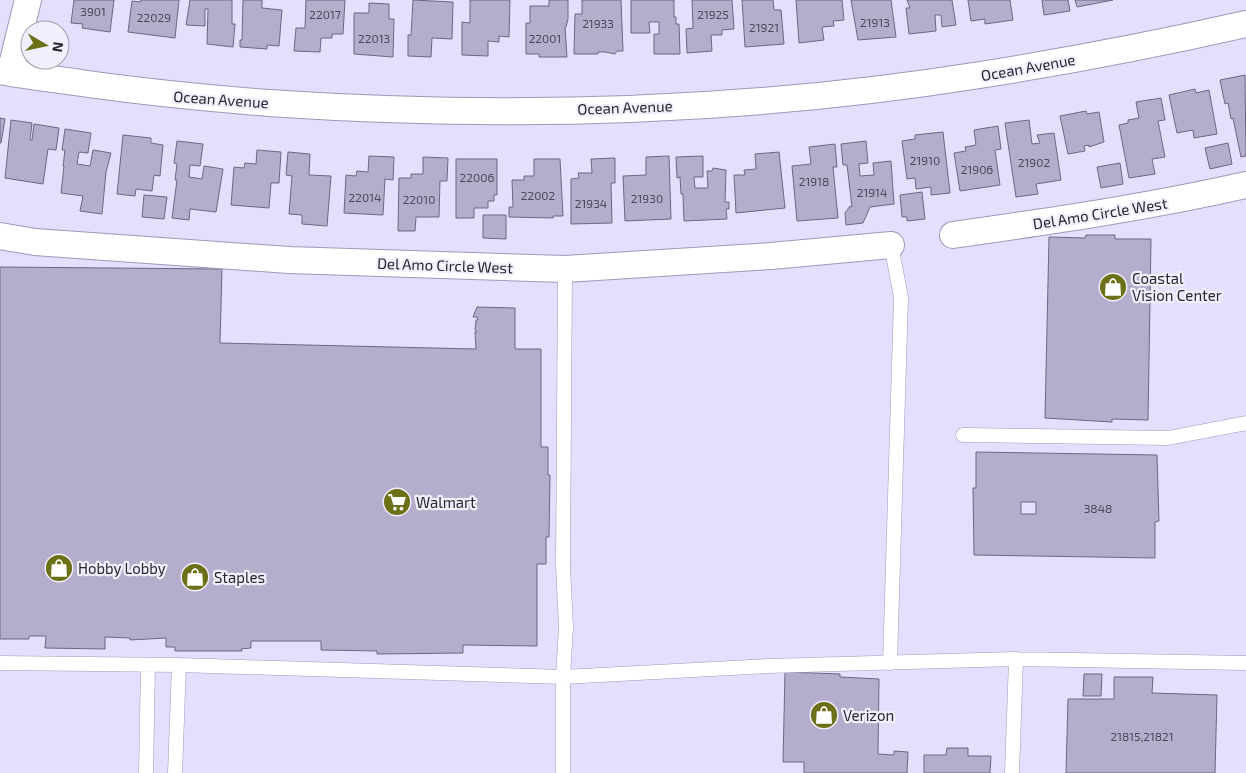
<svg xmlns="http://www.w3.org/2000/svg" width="1246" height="773" font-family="'Exo 2',sans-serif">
<rect width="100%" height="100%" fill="#e6deff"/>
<!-- building -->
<path fill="#b4adcc" stroke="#6e6783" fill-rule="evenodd" d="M74,0H114L110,32L82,28L83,24L71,23Z
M141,0H179L175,38L128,32L132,1L140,2Z
M190,0H232V24H235L233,47L207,44L208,9H205V26L186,25Z
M243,0H262V8L282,10L279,46L267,45V49L240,47V40H242Z
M306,0H345L343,34H332V38H321L320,52L294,51L296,28H305Z
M413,0L453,2L452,39L432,38L431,57L408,56V35H411Z
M470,0H510L509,37L499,36V42L488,41V56L462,55V22L470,23Z
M549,0H568V19L566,27H565L567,57H539V54H526V23H530V6H549Z
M582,0H621L623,51H617L615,54L605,52H598V54H574L575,14H582Z
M631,0H674V17H676V24H679L680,54H654V34H659V22H649L650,33H631Z
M692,0H732L734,29L722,30V35H711L712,51L687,53L686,29L693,28Z
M742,0H773L774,10H781L784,44L745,47Z
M796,0H842L844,20L833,21L834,26L822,27L824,40L799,43Z
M851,0H891L896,37L858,40Z
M907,0H952L956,25L942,27L941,15H935L936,31L909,34L906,8H910Z
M968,0H1010L1013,20L985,24V19L971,21Z
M1042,0H1068L1070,11L1044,15Z
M1075,0H1113L1077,7Z
M369,3L389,4V19H394L393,57L354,54V13H369Z
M1245,75L1246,156L1241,157L1233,118L1231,119L1228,103L1225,104L1220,80Z
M1195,89L1196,93L1209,90L1217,134L1194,138L1193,130L1177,133L1169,95Z
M1161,98L1165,120L1158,121L1165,157L1152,159L1155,174L1129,178L1119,125L1128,123V120L1139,118L1136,102Z
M1086,111L1087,114L1099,112L1104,142L1089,147V145L1084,146L1085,151L1068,154L1060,116Z
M0,118L5,119L1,143H0Z
M11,120L32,123L30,140H32L34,124L59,128L56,150L48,149L43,184L5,178Z
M1029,120L1032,144L1040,143L1037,135L1054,133L1061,180L1036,184L1038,194L1016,197L1005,123Z
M998,126L1001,149L995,150L1000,185L960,191L954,153L966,151L965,147L976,145L974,130Z
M65,129L91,133L88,153L79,152L77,164L90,166L93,150L111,153L106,172L102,214L80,211L83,196L61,193L64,166H63L65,150H62Z
M943,132L950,193L931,195V187L916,189L915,178L907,179L902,141L915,139V135Z
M123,135L151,138V143L163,145L160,176L154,175L152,191L136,189L135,196L117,194Z
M177,141L203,144L200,166L190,165L189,177L202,179L204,166L223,169L216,212L190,209L189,220L172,218L177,180H175L177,164L174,163Z
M866,141L868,163L859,164L860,176L874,175L873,163L891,161L894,204L870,207L863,223L846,225L845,213L850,206L852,207L847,165H843L841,144Z
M1228,143L1232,164L1210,169L1205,148Z
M835,144L837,167H833L838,218L797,221L792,166L811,164L809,147Z
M257,150L281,152L279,183H271L269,208L231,205L234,167L244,168L245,163L256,164Z
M288,152L310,154L309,175L331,176L327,226L302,224V215L289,214L292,176L286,175Z
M779,152L785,208L736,213L734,175H745L744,170L756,169L755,154Z
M369,156L394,157L393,180L385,179L383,215L344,213L346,175L356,176L357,171L368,172Z
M669,156L671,219L625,221L623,176L646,175V157Z
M703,156V177H694L695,188H708L707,171H712L713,168L726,170L725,202H729V209H726L727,219L684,221L683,194H681L680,177L677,178L676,157Z
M423,157L448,158L447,181H440L439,217H416L415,231H398L399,178H411V174H423Z
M615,158V183H611L612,223L571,224V179L579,178L578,173H592L591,159Z
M456,159H497V195H494V201H488V208H474V218H456Z
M534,159H560L563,216H553V218L509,217V207H513L512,180H524V176H534Z
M1120,163L1123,184L1101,188L1097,167Z
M922,192L925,219L907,221V217H902L900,195Z
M144,195L167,197L164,219L142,217Z
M483,215H506V239L483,238Z
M1086,235H1115V239H1151L1148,420L1112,419V422L1045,418L1049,237L1085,238Z
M0,267L222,269L220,343L476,349L475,332H477L475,330L476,320H478L477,317H473L477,307L515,308V349H541V447H548V475H550L549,537H546V564H537V646L463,645V653L377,654V651L321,650V641H251V648L241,649L242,651H175V647H166V638L130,640V638L105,637V649L45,648L46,636H29V639H0Z
M976,452L1157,455L1159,521L1155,522V558L974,555L973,488H976ZM1021,502H1036V514H1021Z
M785,672L840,674V677L879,679L878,754L894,755V751L908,752L907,773H804V762H783Z
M1084,674H1102L1101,696H1083Z
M1114,677H1153L1152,693L1217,695L1215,773H1066L1068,699H1114Z
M947,748H968V756H991L990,773H924V755H946Z"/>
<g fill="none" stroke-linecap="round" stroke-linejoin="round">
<defs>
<path id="lane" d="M963,435L1168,438L1246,423
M0,663L179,665L563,677L768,666L1016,659L1246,663
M890,663L901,297L891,245
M146,773L148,665
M175,773L179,665
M563,773V677L566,627L563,566L565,269
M1012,773L1016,659"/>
<path id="street" d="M0,71C27,76 54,79 81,83C144,92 206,98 269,103C504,119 747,112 980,75C1069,61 1158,44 1246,24
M10,73L28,0
M953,235C1052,221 1149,207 1246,185
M0,236L35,242L289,260L565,269L771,256L891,245"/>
</defs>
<!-- lane casing -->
<use href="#lane" stroke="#9f98b6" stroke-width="15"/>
<!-- street casing -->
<use href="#street" stroke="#9f98b6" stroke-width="28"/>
<!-- lane -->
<use href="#lane" stroke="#fff" stroke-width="14"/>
<!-- street -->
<use href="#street" stroke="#fff" stroke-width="26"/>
</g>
<!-- icons -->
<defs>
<symbol id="shop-disc" viewBox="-11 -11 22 22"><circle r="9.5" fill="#6c7117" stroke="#f2effc"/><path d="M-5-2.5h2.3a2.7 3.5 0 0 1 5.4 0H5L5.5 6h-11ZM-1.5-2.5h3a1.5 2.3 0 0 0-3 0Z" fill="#fff"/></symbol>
<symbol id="supermarket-disc" viewBox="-11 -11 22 22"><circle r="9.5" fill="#6c7117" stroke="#f2effc"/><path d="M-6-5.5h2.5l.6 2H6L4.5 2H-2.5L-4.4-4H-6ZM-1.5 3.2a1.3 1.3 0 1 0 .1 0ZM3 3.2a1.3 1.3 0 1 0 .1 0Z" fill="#fff"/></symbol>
</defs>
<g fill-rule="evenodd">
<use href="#shop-disc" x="1097" y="271" width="32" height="32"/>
<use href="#supermarket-disc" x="381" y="486" width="32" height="32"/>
<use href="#shop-disc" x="43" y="552" width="32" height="32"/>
<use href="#shop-disc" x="179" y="561" width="32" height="32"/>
<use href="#shop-disc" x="808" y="699" width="32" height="32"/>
</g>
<g text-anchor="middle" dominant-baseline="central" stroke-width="4.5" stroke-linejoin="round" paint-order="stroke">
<!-- number labels -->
<g font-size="12" fill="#4c4859">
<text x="93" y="11">3901</text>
<text x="325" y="14">22017</text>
<text x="713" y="14">21925</text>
<text x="154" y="17">22029</text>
<text x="875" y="22">21913</text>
<text x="598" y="23">21933</text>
<text x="764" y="27">21921</text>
<text x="374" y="38">22013</text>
<text x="545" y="38">22001</text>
<text x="925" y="160">21910</text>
<text x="1034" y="162">21902</text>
<text x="977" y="169">21906</text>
<text x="477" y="177">22006</text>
<text x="814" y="181">21918</text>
<text x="872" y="192">21914</text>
<text x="538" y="195">22002</text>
<text x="365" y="197">22014</text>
<text x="647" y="198">21930</text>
<text x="419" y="199">22010</text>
<text x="591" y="203">21934</text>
<text x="1098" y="508">3848</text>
<text x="1142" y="736">21815,21821</text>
</g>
<!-- street labels -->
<g font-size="15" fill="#2a2733" stroke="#f2effc">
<text transform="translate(1028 67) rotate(-10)">Ocean Avenue</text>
<text transform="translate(221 99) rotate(4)">Ocean Avenue</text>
<text transform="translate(625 107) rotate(-2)">Ocean Avenue</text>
<text transform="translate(1100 213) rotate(-9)">Del Amo Circle West</text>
<text transform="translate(445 265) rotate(2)">Del Amo Circle West</text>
</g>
<!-- poi labels -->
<g font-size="15" fill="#2a2733" stroke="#f2effc" text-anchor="start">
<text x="1132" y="278">Coastal<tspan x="1132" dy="17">Vision Center</tspan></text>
<text x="416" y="502">Walmart</text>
<text x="78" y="568">Hobby Lobby</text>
<text x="214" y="577">Staples</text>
<text x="843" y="715">Verizon</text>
</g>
</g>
<!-- north arrow -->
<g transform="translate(45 45) rotate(99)"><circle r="24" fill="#f2effc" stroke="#a29fac"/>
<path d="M0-4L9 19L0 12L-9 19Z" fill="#6c7117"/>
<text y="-8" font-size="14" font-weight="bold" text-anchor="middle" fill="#2a2733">N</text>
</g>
</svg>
